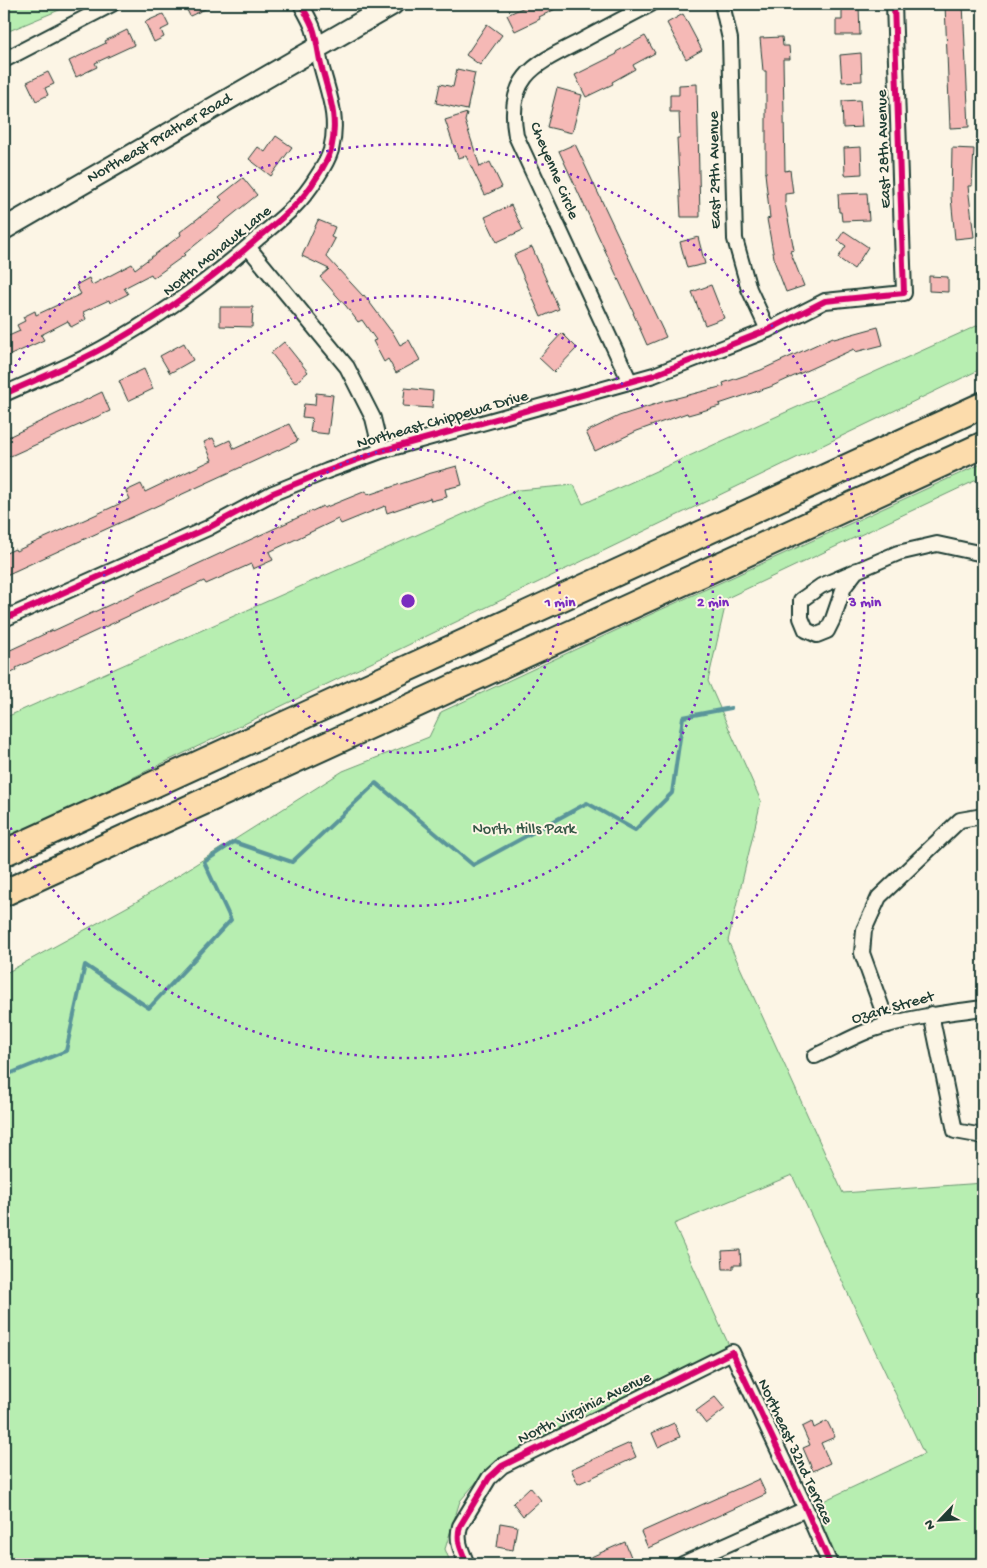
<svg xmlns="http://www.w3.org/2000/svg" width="987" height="1568" font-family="'Gochi Hand',sans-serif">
<rect width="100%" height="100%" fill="#fcf5e5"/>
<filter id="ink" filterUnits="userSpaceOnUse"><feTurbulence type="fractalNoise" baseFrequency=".02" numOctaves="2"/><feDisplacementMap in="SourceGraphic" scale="10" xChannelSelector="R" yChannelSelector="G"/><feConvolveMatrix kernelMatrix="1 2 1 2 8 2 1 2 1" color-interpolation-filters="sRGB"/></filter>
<g filter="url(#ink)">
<!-- green -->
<path fill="#b7eeb1" stroke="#6b9672" d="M4,4H61L64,8L4,33Z
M983,323V368L16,834L4,835V718L518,490L574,485L583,504Z
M983,463V477L727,598L708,681L761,801L728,941L843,1193L983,1183V1564H830L806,1509L924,1454L792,1175L674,1224L732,1352L485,1472L460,1501L445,1549L451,1564H4V974L136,902L343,771L429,737L441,712L647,616Z"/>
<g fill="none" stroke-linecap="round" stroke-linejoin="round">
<!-- stream -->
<path stroke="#5a959a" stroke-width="4" d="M4,1076L66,1051L85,965L149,1008L231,920L204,862L234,842L292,862L376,783L473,865L587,803L635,830L672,793L683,717L731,708"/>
</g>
<!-- building -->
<path fill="#f5b9b6" stroke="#1f3d34" d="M184,4H216L190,16Z
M531,4H566L539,17L540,19L515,31L507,15Z
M945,4H963L969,127L950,128Z
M859,7L860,35H836V20H842V8Z
M163,14L169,26L161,30L164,37L154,42L145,22Z
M683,14L702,50L686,59L667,23Z
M487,24L502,35L480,65L466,55Z
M127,30L134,45L95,63L97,67L76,77L69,61L106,43L105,41Z
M645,36L655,53L633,65L635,69L612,82L613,84L586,97L575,75L617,54L616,52Z
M782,37L783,46H789L790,59H783L785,171L790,170L793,193L785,194V203L794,250L790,251L804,286L786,292L775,263L767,219L770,218L765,173H766V71H763L760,38Z
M861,53L862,81L842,82L840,55Z
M457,69L475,73L467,110L436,103L440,84L453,87Z
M48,72L54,84L45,88L48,95L36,101L27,82Z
M697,84L700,217H681L677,138H680L679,112H670V95H679V85Z
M557,88L582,95L572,133L547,127Z
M860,100L862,127L843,128L842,101Z
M467,113L465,121L480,167L490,162L502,187L485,195L466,156L458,158L445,120Z
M276,136L292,147L271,176L249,159L258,147L265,152Z
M575,144L666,337L647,345L633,313H634L559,151Z
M861,147L862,174L845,175L844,148Z
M952,148L974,149L972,186H968L974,237L955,239L951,197Z
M243,178L257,195L184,254L185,255L153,278L151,274L124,288L128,294L110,303L109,300L83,312L86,319L71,327L68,321L41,335L44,340L4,358V338L20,331L17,325L25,321L23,317L35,311L36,315L81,294L76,285L89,278L92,285L132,264L135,269L181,235L180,232L222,200L219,197Z
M867,193L869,220L842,221L841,212H839L838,194Z
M511,205L523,230L497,242L485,217Z
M318,220L335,227L331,237L335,239L326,256L363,296L364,295L391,331H392L400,345L409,340L420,360L396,373L388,359L384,362L373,341L376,340L362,320L358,322L346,306L320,277L329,269L302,256Z
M844,231L868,247L854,269L838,258L846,246L838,240Z
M698,237L705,264L687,268L680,242Z
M532,247L559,309L541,317L514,255Z
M929,276L948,277V292L929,291Z
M711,285L724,318L705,325L692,292Z
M220,307H253L252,327L220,326Z
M878,327L883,345L855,352L854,349L770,387L719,404L720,406L688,415L687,413L637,431L595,451L586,432L619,416L665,401L724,386L723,383L761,370L833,337L834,339Z
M562,333L577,348L554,372L539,358Z
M284,342L308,372L295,383L271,353Z
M184,343L193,360L170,373L160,356Z
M144,369L153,389L128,401L119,381Z
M405,388L433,391L432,408L403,406Z
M102,392L110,411L4,459V439Z
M316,393L333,395L328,434L310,432L312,418L302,417L304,404L315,405Z
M289,424L298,441L4,576V554L15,549L16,551L130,499L126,491L141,484L145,492L212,460L204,442L213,438L217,446L230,440L234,449Z
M457,466L462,485L445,489L447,497L431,501L430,498L387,513L385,506L341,524L338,519L269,552L273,560L253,569L251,564L206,584L204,581L16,668L17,670L4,677V653L53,630V631L323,506L324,508L366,491L368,495L424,476V475Z
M740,1250L741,1265H733V1269H723L722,1251Z
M715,1397L725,1409L706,1424L696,1411Z
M827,1421L835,1437L821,1443L830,1463L813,1471L803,1448L810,1445L802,1427L812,1422L814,1428Z
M674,1423L680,1437L658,1447L652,1433Z
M630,1443L636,1457L578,1484L571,1469Z
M759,1479L766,1494L648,1548L641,1532Z
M530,1487L541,1500L523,1516L513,1503Z
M500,1523L517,1526L513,1550L497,1547Z
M625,1542L631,1557L615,1564H575Z"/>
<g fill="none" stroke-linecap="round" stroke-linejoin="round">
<defs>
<path id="street" d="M722,4L730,39L735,239L749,289L768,330
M4,60L112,4
M248,247L347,367L373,418L381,451
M630,382L516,136C505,75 536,64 583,40C605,28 628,16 651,4
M4,394C37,379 71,366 103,348C160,317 209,281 257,239C282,218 300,205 317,177C323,168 328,160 331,150C339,117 329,96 321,65C318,53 317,39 313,28C310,20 305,12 301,4
M857,570L844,587L833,619L827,631L817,635L806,630L801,618V600L821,586L898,553L937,544L983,554
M4,619L208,528L273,493L327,471L381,451L654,375L768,330L825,301L904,293L894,4
M931,1014L955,1131L983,1136
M888,1025L862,953L864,930L879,897L960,820L983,816
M815,1056C833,1048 850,1038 868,1031C905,1018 944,1013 983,1008
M467,1564C461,1550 456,1541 460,1526L489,1478L502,1466L732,1352L806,1509L830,1564
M683,1564L806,1509"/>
<g id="secondary">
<path id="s1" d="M4,229L393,4"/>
</g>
<path id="highway" d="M4,853L983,405
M4,893L983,445"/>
</defs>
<!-- street casing -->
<use href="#street" stroke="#1f3d34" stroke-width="18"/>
<!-- secondary casing -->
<use href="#secondary" stroke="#1f3d34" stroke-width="24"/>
<!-- highway casing -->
<use href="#highway" stroke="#1f3d34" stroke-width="29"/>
<!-- street -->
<use href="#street" stroke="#fcf5e5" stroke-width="14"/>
<!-- secondary -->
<use href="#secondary" stroke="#fcf5e5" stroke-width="20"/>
<!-- highway -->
<use href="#highway" stroke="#fcdcac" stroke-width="25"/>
<defs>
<path id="cycleway" d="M4,394C37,379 71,366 103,348C160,317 209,281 257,239C282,218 300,205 317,177C323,168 328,160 331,150C339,117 329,96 321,65C318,53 317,39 313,28C310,20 305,12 301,4
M4,619L208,528L273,493L327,471L381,451L654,375L768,330L825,301L904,293L894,4
M467,1564C461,1550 456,1541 460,1526L489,1478L502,1466L732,1352L806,1509L830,1564"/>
</defs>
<!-- cycleway casing -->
<use href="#cycleway" stroke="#fcf5e5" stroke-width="9"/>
<!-- cycleway -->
<use href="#cycleway" stroke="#d6006c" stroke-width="6"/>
</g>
</g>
<!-- distance rings -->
<g fill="none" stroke="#7b2cbf" stroke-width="2.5" stroke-dasharray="2.5 5">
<circle cx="408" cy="601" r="152"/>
<circle cx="408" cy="601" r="305"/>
<path d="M4 386A457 457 0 1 1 4 816"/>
</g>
<g text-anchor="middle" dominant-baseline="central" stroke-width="4" stroke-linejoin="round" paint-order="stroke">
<!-- street labels -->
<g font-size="16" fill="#1f3d34" stroke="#fcf5e5">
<text stroke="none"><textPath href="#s1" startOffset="180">Northeast Prather Road</textPath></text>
<text transform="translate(885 149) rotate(-92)">East 28th Avenue</text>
<text transform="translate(716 170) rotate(-91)">East 29th Avenue</text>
<text transform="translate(553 171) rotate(67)">Cheyenne Circle</text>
<text transform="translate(218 252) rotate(-39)">North Mohawk Lane</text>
<text transform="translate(443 421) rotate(-16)">Northeast Chippewa Drive</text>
<text transform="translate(893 1009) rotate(-16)">Ozark Street</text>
<text transform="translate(585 1409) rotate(-26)">North Virginia Avenue</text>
<text transform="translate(794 1452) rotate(65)">Northeast 32nd Terrace</text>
</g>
<!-- park labels -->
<g font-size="16" fill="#365847" stroke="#fcf5e5">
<text x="524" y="830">North Hills Park</text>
</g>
</g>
<circle cx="408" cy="601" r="8" fill="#7b2cbf" stroke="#fcf5e5" stroke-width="2.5"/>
<g font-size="15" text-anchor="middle" font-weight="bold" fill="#7b2cbf" stroke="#fcf5e5" stroke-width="4" stroke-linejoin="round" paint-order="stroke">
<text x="560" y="606">1 min</text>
<text x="713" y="606">2 min</text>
<text x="865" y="606">3 min</text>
</g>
<!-- margin -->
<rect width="987" height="1568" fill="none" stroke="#fcf5e5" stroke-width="20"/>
<rect x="10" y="10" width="967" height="1548" fill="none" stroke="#1f3d34" stroke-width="2" filter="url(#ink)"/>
<!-- north arrow -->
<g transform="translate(940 1520) rotate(245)" stroke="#fcf5e5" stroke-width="4" paint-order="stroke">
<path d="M0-4L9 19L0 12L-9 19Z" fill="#1f3d34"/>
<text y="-8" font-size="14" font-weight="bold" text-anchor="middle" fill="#1f3d34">N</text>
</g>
</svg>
